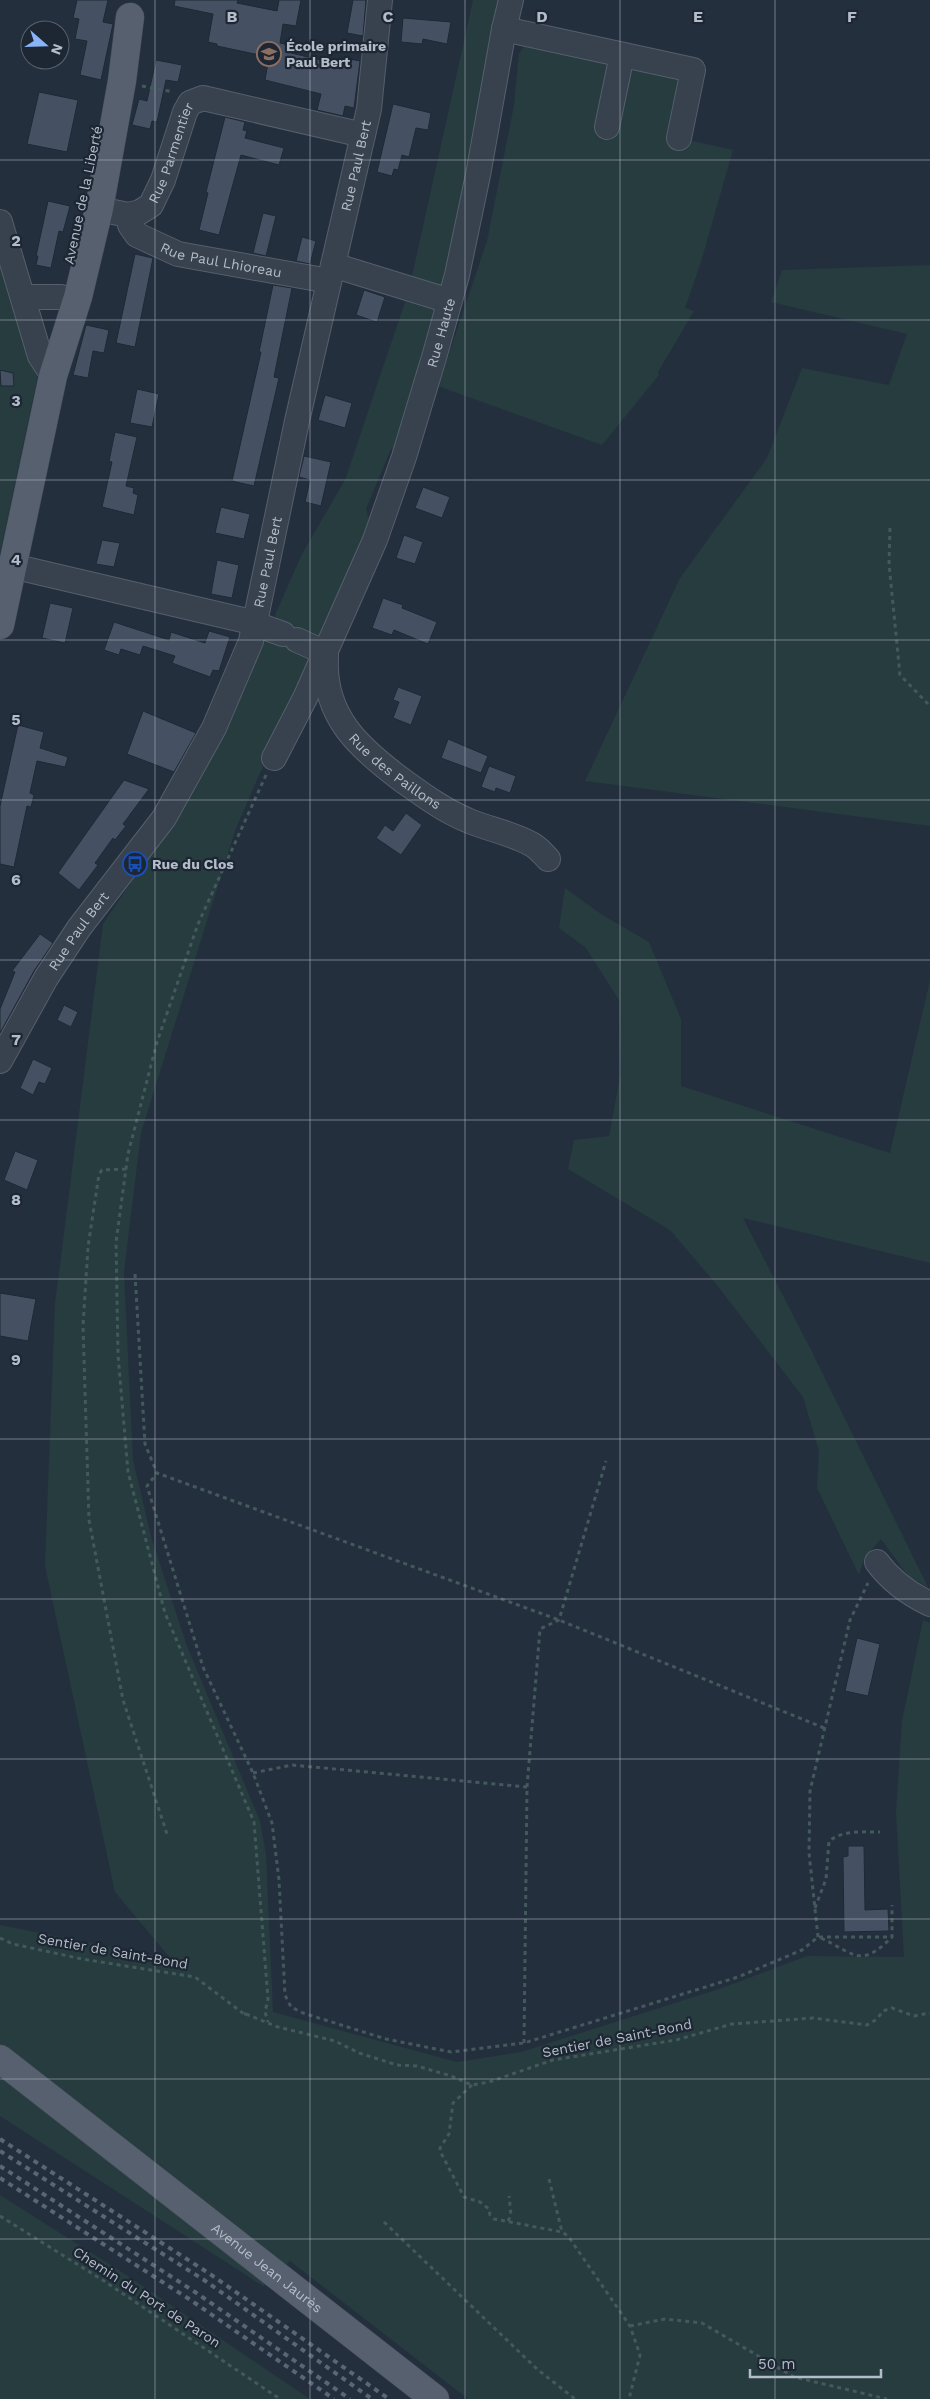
<svg xmlns="http://www.w3.org/2000/svg" width="930" height="2399" font-family="'Work Sans',sans-serif">
<rect width="100%" height="100%" fill="#242f3e"/>
<!-- green -->
<path fill="#263c3f" d="M473,0H513L504,29L401,451L391,449L366,509L372,531L323,634C309,643 290,627 277,621L275,615L302,554L345,480L409,290Z
M527,43L683,79L670,136L733,150L701,262L685,308L694,311L658,372L659,375L602,445L438,386L487,241L514,105L519,53Z
M0,250L35,359L37,379L0,553Z
M930,265V826L585,781L680,578L767,458L802,368L889,385L907,334L771,302L782,270Z
M275,638L309,658L311,663L310,674L259,775L235,831L141,1133L124,1272L133,1460L152,1540L187,1646L260,1821L266,1854L273,2012L457,2062L521,2052L722,1988L807,1956L904,1957L896,1812L902,1721L923,1620L930,1623V2399H468L290,2261L263,2286L0,2116V1925L171,1959L115,1892L45,1566L55,1304L103,924L185,801L263,641Z
M565,888L601,914L649,942L681,1019V1086L890,1153L930,980V1263L743,1218L810,1348L928,1587L908,1576L881,1539L864,1559L859,1575L817,1488L819,1451L803,1397L716,1284L670,1230L568,1169L574,1140L609,1136L621,1072L619,1000L586,948L559,928Z
M0,2195L128,2276L310,2399H0Z"/>
<!-- building -->
<path fill="#455162" stroke="#1f2835" d="M77,0H108L103,22L113,24L101,80L80,75L87,41L75,39L79,19L73,18Z
M175,0H238L237,3L277,11L279,0H301L296,26L283,24L280,43L293,46L291,53L343,65L345,58L360,61L354,108L345,106L343,116L317,110L321,94L265,80L269,57L217,46V44L208,42L213,14L174,6Z
M353,0H366L363,36L347,33Z
M403,18L451,22L447,44L423,39L422,44L401,42Z
M156,60L182,65L178,82L166,80L157,122L152,121L150,129L132,125L139,99L147,101Z
M39,92L78,100L67,152L27,144Z
M393,104L431,113L428,130L416,128L409,157L402,155L398,170L394,169L392,176L377,172Z
M225,117L245,122L243,130L247,131L245,138L284,148L279,165L241,155L219,235L199,230L208,193L206,192Z
M48,201L70,206L63,232L59,231L51,268L36,265L38,256H36Z
M263,213L276,216L266,256L253,253Z
M302,237L316,241L310,264L296,261Z
M135,254L153,258L135,347L116,343Z
M273,285L292,288L274,377L279,378L254,486L232,481L261,352H259Z
M364,290L385,297L377,322L356,315Z
M86,325L109,330L104,353L93,351L88,378L73,375Z
M0,370L13,373L14,386H1Z
M137,389L159,394L152,427L130,423Z
M325,395L352,403L345,428L318,420Z
M115,432L137,437L126,486L134,488L133,493L138,495L134,515L102,507L112,462L109,461Z
M304,456L331,462L321,506L305,502L310,480L299,477Z
M423,487L450,497L442,518L415,508Z
M221,507L250,514L244,539L215,533Z
M404,535L423,542L415,564L396,558Z
M102,540L120,543L114,567L96,564Z
M217,560L239,565L232,598L211,594Z
M383,598L403,605L402,608L437,622L428,644L394,630L392,635L372,628Z
M50,603L73,608L65,643L42,638Z
M114,622L169,640L171,632L205,643L209,631L230,637L219,671L213,670L210,677L172,663L175,656L143,646L140,655L121,649L119,655L104,650Z
M398,687L422,696L411,725L393,718L399,702L393,700Z
M143,711L196,733L174,772L127,754Z
M18,725L44,732L40,748L68,757L65,767L37,761L30,793L34,795L31,807L27,806L14,867L0,864V806Z
M448,739L488,756L481,773L441,758Z
M489,766L516,776L510,793L496,788L495,792L481,787Z
M124,780L149,789L123,824L126,826L115,840L113,838L95,863L98,865L79,890L58,873Z
M406,813L422,825L401,855L376,838L385,825L393,831Z
M40,934L53,943L34,971L0,1033V1009L15,972L12,971Z
M64,1005L78,1012L71,1027L57,1020Z
M33,1059L52,1068L45,1084L39,1082L33,1095L20,1088Z
M15,1151L38,1160L27,1190L4,1180Z
M0,1293L36,1299L28,1341L0,1336Z
M857,1638L880,1644L868,1696L845,1691Z
M848,1846H864L865,1910L888,1909L889,1931L844,1932L843,1857L848,1856Z"/>
<g fill="none" stroke-linecap="round" stroke-linejoin="round">
<defs>
<g id="minor">
<path d="M504,29L693,70L679,138"/>
<path d="M607,127L622,55"/>
<path id="s1" d="M99,209L128,215L140,212L151,205L163,180L185,112L190,103L203,98L363,135"/>
<path id="s2" d="M128,215L130,225L137,235L178,254L329,281"/>
<path d="M0,222L40,356L53,376"/>
<path d="M333,265L443,299"/>
<path d="M23,297H61"/>
<path d="M12,566L247,621L283,634"/>
<path d="M297,640L326,653"/>
<path id="s3" d="M326,658C323,716 359,748 402,780C423,795 443,810 467,820C487,829 512,833 531,844C538,847 543,854 548,859"/>
<path id="s4" d="M274,758L305,698L375,540L404,457L435,354L457,275L478,175L504,29L511,0"/>
<path id="s5" d="M0,1061L46,978L79,928L164,818L214,728L251,641L297,421L369,109L380,0"/>
<path d="M877,1562C891,1581 909,1594 930,1604"/>
</g>
<g id="major">
<path d="M0,625L53,376L78,297L99,209L122,81L130,17"/>
<path id="s6" d="M0,2059L435,2399"/>
</g>
</defs>
<!-- minor casing -->
<use href="#minor" stroke="#565f6c" stroke-width="26"/>
<!-- major casing -->
<use href="#major" stroke="#414a57" stroke-width="29"/>
<!-- path -->
<path stroke="#44595c" stroke-width="3" stroke-dasharray="4 4" stroke-linecap="butt" d="M142,86L173,92
M890,528L889,564L900,675L930,706
M266,775L198,924L157,1042L128,1154L116,1242L118,1355L128,1472L165,1613L254,1822L268,1999L265,2012L268,2022
M126,1169L102,1170L99,1174L88,1247L83,1326L89,1520L123,1700L167,1834
M135,1274L145,1444L157,1473
M824,1728L559,1620L157,1473L147,1486L203,1667L253,1773L272,1823L279,1880L285,1995L291,2007L303,2013L386,2039L451,2052L524,2043L738,1977L802,1950L818,1937H892
M253,1773L292,1765L527,1787
M815,1908L826,1879L829,1841C844,1830 861,1832 880,1832
M818,1937L809,1853L810,1791L850,1620L868,1583
M0,1938L13,1944L82,1959L195,1977L244,2014
M821,1938C855,1954 860,1969 892,1937V1905
M246,2014L278,2027L335,2041L359,2053L397,2065L417,2066L451,2076L472,2085L489,2082L553,2060L676,2040L732,2024L813,2018L867,2025L877,2019L883,2011L892,2008L914,2016L930,2013
M524,2043L527,1787L540,1629L559,1620L606,1461
M472,2085L453,2103L449,2134L440,2148V2151L464,2197L480,2202L489,2209L490,2215L494,2219L562,2232L568,2236L630,2326L640,2355L629,2399
M549,2179L562,2232
M0,2216L104,2281L280,2399
M508,2221L511,2215L509,2196
M384,2222L537,2369L575,2399
M630,2326L665,2319L702,2323L794,2377L887,2399"/>
<!-- minor -->
<use href="#minor" stroke="#38414e" stroke-width="24"/>
<!-- major -->
<use href="#major" stroke="#56606e" stroke-width="28"/>
<!-- rail -->
<path stroke="#5a6575" stroke-width="4" stroke-dasharray="5 5" stroke-linecap="butt" d="M0,2139L210,2274L389,2399
M0,2151L204,2280L372,2399
M0,2166L195,2292L350,2399
M0,2178L189,2299L334,2399"/>
<!-- path-bridge -->
<path stroke="#44595c" stroke-width="3" stroke-dasharray="4 4" stroke-linecap="butt" d="M244,2014H246"/>
</g>
<!-- grid -->
<path fill="none" stroke="#b4bcc9" stroke-width="1" stroke-opacity="0.55" d="M155,0V2399M310,0V2399M465,0V2399M620,0V2399M775,0V2399M0,160H930M0,320H930M0,480H930M0,640H930M0,800H930M0,960H930M0,1120H930M0,1279H930M0,1439H930M0,1599H930M0,1759H930M0,1919H930M0,2079H930M0,2239H930"/>
<!-- icons -->
<defs>
<symbol id="school-ring" viewBox="-11 -11 22 22"><circle r="9.5" fill="#1d2633" stroke="#8d6e63" stroke-width="1.5"/><path d="M0-5L7-2L0 1L-7-2ZM-4 1L0 2.5L4 1V4Q0 6-4 4Z" fill="#8d6e63"/></symbol>
<symbol id="bus-ring" viewBox="-11 -11 22 22"><circle r="9.5" fill="#1d2633" stroke="#1a4fb4" stroke-width="1.5"/><path d="M-5-6H5V4H4V6H2V4H-2V6H-4V4H-5ZM-3.5-4V0h7V-4ZM-3.5 1.2v1.5H-2V1.2ZM2 1.2v1.5H3.5V1.2Z" fill="#1a4fb4"/></symbol>
</defs>
<g fill-rule="evenodd">
<use href="#school-ring" x="255" y="40" width="28" height="28"/>
<use href="#bus-ring" x="121" y="850" width="28" height="28"/>
</g>
<g text-anchor="middle" dominant-baseline="central" stroke-width="4.5" stroke-linejoin="round" paint-order="stroke">
<!-- poi labels -->
<g font-size="14" font-weight="bold" fill="#b4bcc9" stroke="#1d2633" text-anchor="start">
<text x="286" y="46">École primaire<tspan x="286" dy="16">Paul Bert</tspan></text>
<text x="152" y="864">Rue du Clos</text>
</g>
<!-- street labels -->
<g font-size="14" fill="#b4bcc9" stroke="#1d2633">
<text stroke="none"><textPath href="#s1" startOffset="111">Rue Parmentier</textPath></text>
<text stroke="none"><textPath href="#s5" startOffset="978">Rue Paul Bert</textPath></text>
<text transform="translate(83 195) rotate(-78)">Avenue de la Liberté</text>
<text stroke="none"><textPath href="#s2" startOffset="111">Rue Paul Lhioreau</textPath></text>
<text stroke="none"><textPath href="#s4" startOffset="458">Rue Haute</textPath></text>
<text stroke="none"><textPath href="#s5" startOffset="572">Rue Paul Bert</textPath></text>
<text stroke="none"><textPath href="#s3" startOffset="140">Rue des Paillons</textPath></text>
<text stroke="none"><textPath href="#s5" startOffset="152">Rue Paul Bert</textPath></text>
<text transform="translate(113 1951) rotate(10)">Sentier de Saint-Bond</text>
<text transform="translate(617 2038) rotate(-11)">Sentier de Saint-Bond</text>
<text stroke="none"><textPath href="#s6" startOffset="339">Avenue Jean Jaurès</textPath></text>
<text transform="translate(147 2297) rotate(33)">Chemin du Port de Paron</text>
</g>
</g>
<g font-size="16" text-anchor="middle" font-weight="bold" fill="#b4bcc9" stroke="#1d2633" stroke-width="4.5" stroke-linejoin="round" paint-order="stroke">
<text x="232" y="22">B</text>
<text x="388" y="22">C</text>
<text x="542" y="22">D</text>
<text x="698" y="22">E</text>
<text x="852" y="22">F</text>
<text x="16" y="246">2</text>
<text x="16" y="406">3</text>
<text x="16" y="565">4</text>
<text x="16" y="725">5</text>
<text x="16" y="885">6</text>
<text x="16" y="1045">7</text>
<text x="16" y="1205">8</text>
<text x="16" y="1365">9</text>
</g>
<!-- north arrow -->
<g transform="translate(45 45) rotate(110)"><circle r="24" fill="#1d2633" stroke="#59626f"/>
<path d="M0-4L9 19L0 12L-9 19Z" fill="#8ab4f8"/>
<text y="-8" font-size="14" font-weight="bold" text-anchor="middle" fill="#b4bcc9">N</text>
</g>
<!-- scale -->
<path d="M750 2369v8h131v-8" fill="none" stroke="#b4bcc9" stroke-width="2.5"/>
<text x="758" y="2369" font-size="15" fill="#b4bcc9" stroke="#1d2633" stroke-width="4" paint-order="stroke">50 m</text>
</svg>
